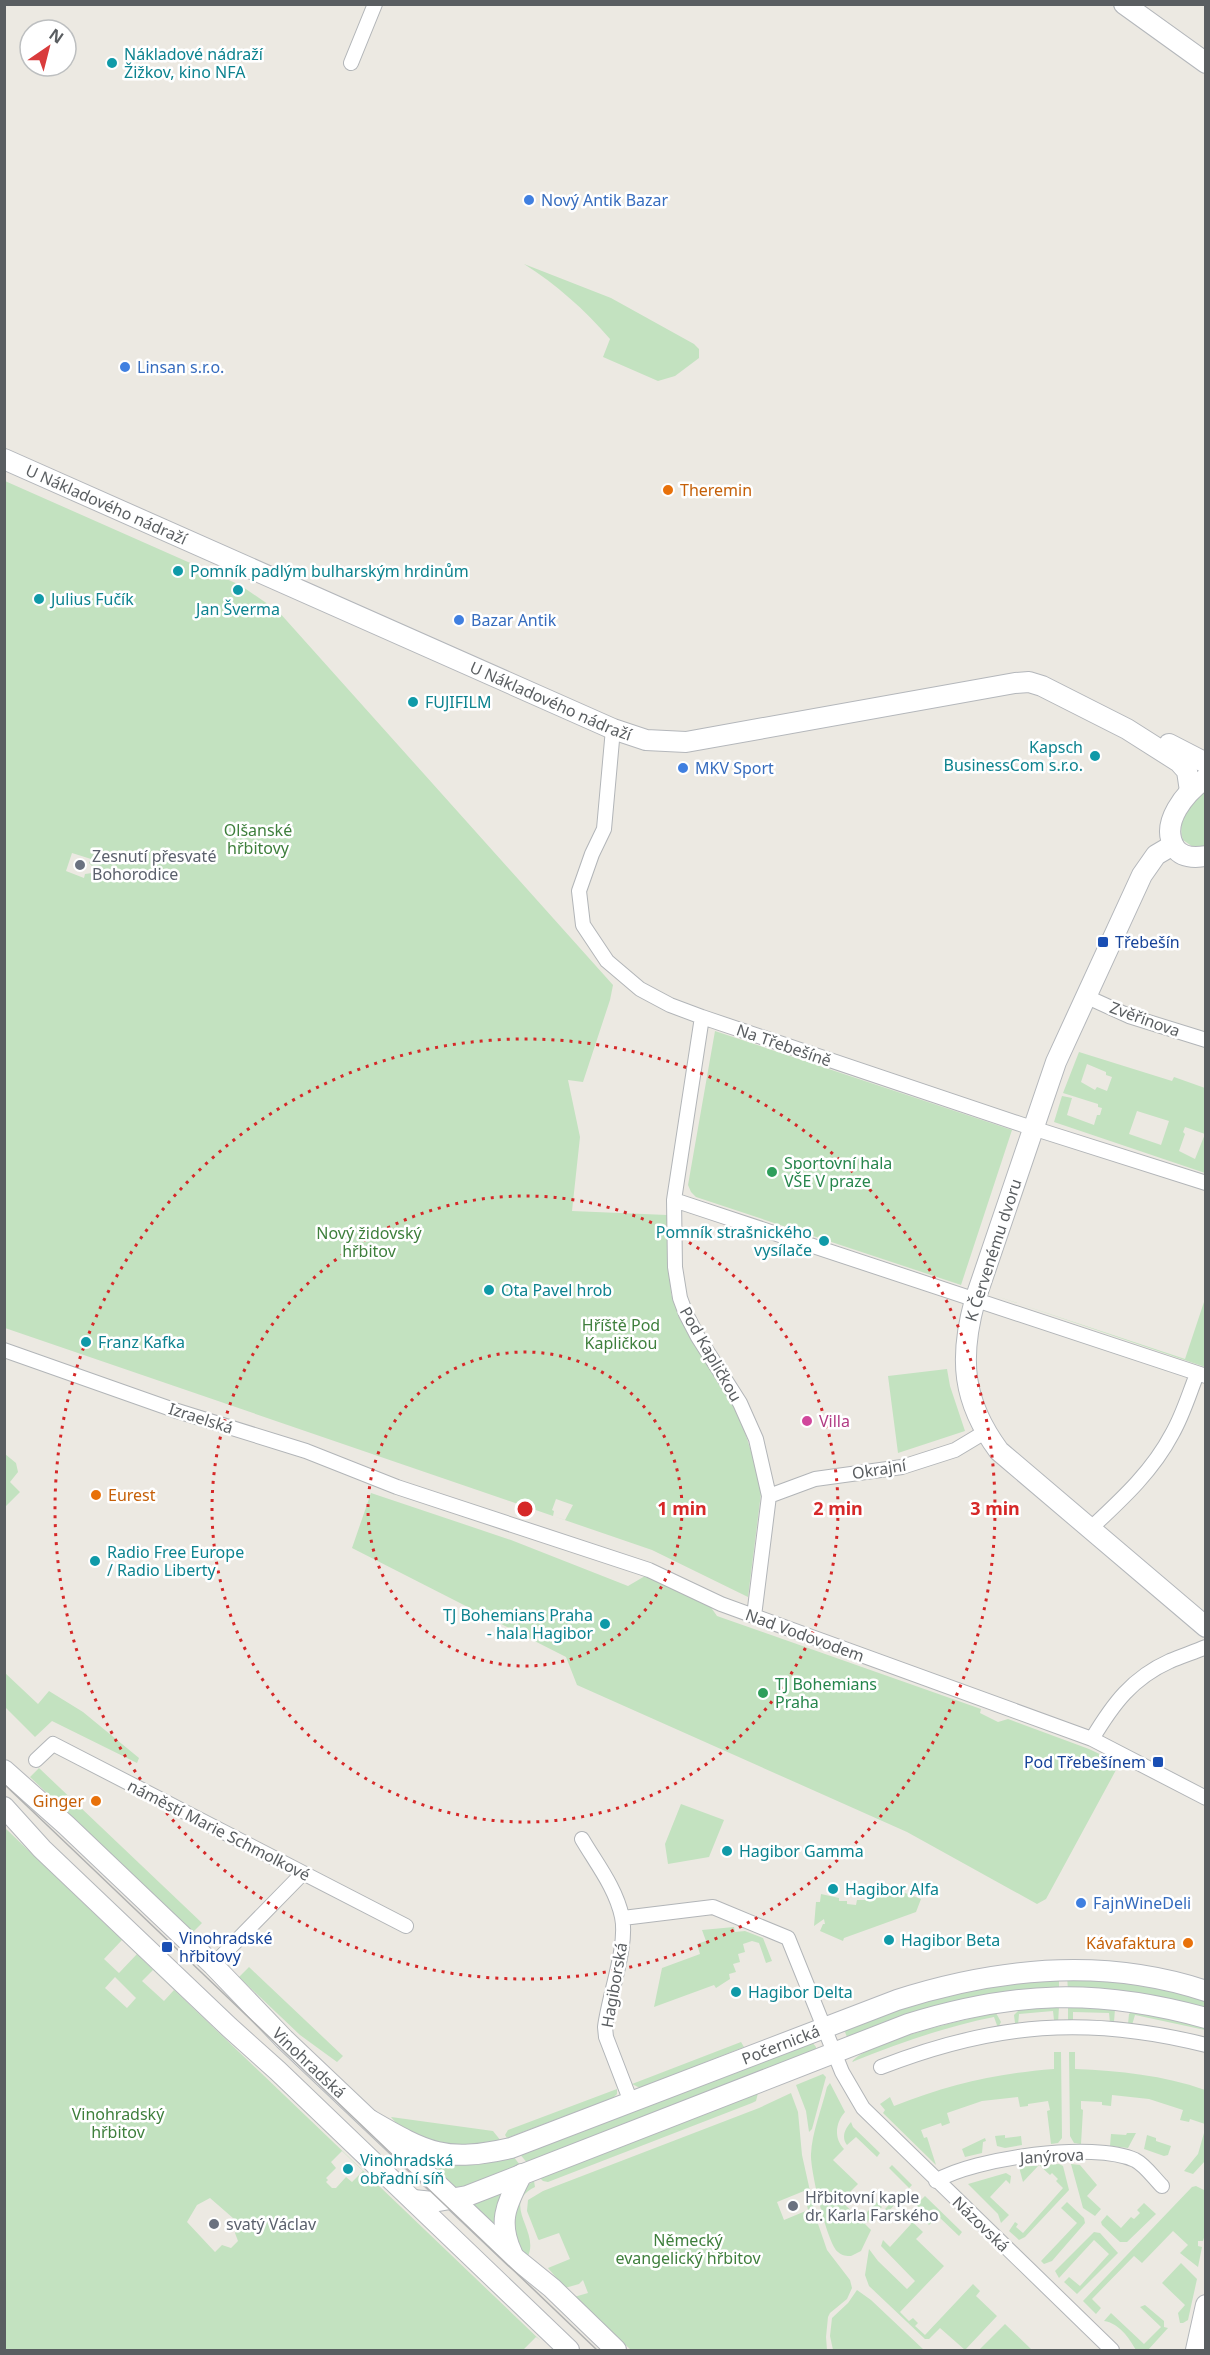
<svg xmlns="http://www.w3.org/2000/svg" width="1210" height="2355" font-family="'Noto Sans',sans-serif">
<rect width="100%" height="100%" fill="#ece9e2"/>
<!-- green -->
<path fill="#c3e2c0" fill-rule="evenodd" d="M524,264L611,298L694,344L699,349V358L675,376L658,381L603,357L610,339C584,309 557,285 524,264Z
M5,481L240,585L278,611L613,985L610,1000L583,1082L568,1080L580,1137L572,1211L667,1215L671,1294L679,1317L738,1411L762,1485L748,1597L652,1550L5,1328ZM72,853L91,859L89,863L93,867L92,873L85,874L84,878L66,871ZM556,1499L573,1505L565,1520L553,1516L554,1511L552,1510Z
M1205,791V847H1193L1183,840C1176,820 1192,803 1205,791Z
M715,1031L1012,1130L961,1285L696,1197L691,1192L688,1185Z
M1079,1052L1172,1081L1174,1077L1205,1088V1134L1185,1127L1183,1132L1185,1134L1179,1151L1195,1159L1205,1134V1173L1054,1122L1062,1096L1072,1098L1067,1115L1094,1125L1097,1115H1100L1102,1108L1098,1107V1104L1063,1093ZM1087,1064L1106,1072V1075L1112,1077L1107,1091L1097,1087L1095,1090L1081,1082ZM1137,1111L1169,1121L1161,1145L1129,1134Z
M996,1296L1185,1359L1205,1299V1367Z
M947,1369L950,1386L965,1431L898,1453L888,1376Z
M5,1454L16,1463L18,1472L10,1482L20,1492L5,1507Z
M371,1493L511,1540L628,1586L645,1576L710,1606L717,1616L981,1709L980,1713L998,1722L1008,1719L1089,1749L1112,1760L1116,1770L1046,1899L1037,1904L907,1832L577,1685L566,1657L352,1548Z
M4,1672L38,1704L49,1691L83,1712L139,1758L137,1763L52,1721L35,1737L5,1707Z
M39,1768L202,1923L193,1932L30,1777Z
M681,1804L724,1820L709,1857L668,1864L665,1844Z
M5,1828L541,2341L536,2337L523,2350H5ZM122,1940L137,1954L119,1973L104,1959ZM153,1970L174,1990L164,2001L142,1981ZM115,1977L136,1998L127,2008L105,1988ZM342,2151L363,2171L352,2182L346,2177L336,2188H332L326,2182L328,2180L326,2178L336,2168L331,2162ZM210,2198L241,2225L235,2233L238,2241L231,2248L222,2245L215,2252L187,2222L197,2205Z
M881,1884L921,1899L916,1912L844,1938L843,1941L820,1931L823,1924H825L824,1919L814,1926L816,1902H820L821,1894L839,1898V1901H847V1904L856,1905L857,1900H865L866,1896H874V1892H880Z
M734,1927L735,1932L745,1931L763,1938L772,1961L766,1963L759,1943L752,1941L743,1944L745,1952L738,1954L740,1962L733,1964L736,1972L729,1974L730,1979L716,1988L714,1985L654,2007L662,1968L700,1954L697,1944L706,1941L702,1930Z
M249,1967L343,2056L337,2062L300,2035L239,1977Z
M1067,1974L1092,1975L1205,1996V2010L1068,1992Z
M1059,1975V1993L847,2037L845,2032L847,2027L904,2002Z
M1059,2007L1058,2023L1054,2020L1053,2011L1019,2014L1018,2025L1015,2023L1014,2015L1019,2010Z
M1068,2007L1115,2009L1114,2022L1110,2023L1109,2013L1073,2012V2021L1071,2022L1068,2021Z
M1132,2011L1205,2025V2030L1135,2015L1132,2025L1128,2024L1129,2014Z
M996,2013L1001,2022L998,2028L994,2017C944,2027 899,2043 852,2062C865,2042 970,2018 996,2013Z
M741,2042L744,2047L640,2088L632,2084Z
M812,2042L816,2047V2050L530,2166L517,2151Z
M1054,2052H1061L1062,2138L1058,2143L1051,2144L1047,2111L1050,2110L1048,2101L1028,2104V2106L1020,2107L1018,2097L982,2101L947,2113L950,2123L942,2126L941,2123L921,2130L924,2138L927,2137L936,2165L883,2113L885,2110L880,2104L890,2097L894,2106C951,2084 993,2074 1054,2069Z
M1069,2052H1075V2069C1120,2071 1163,2075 1205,2090V2124L1190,2119L1189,2122L1180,2120L1183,2110L1149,2099L1112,2095L1111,2106L1102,2105V2102L1081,2101V2109L1083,2110L1081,2144L1074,2143L1070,2136Z
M823,2074L826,2077L812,2129L809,2132L806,2111L796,2085Z
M830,2083L845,2112C835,2123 834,2139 844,2149L833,2160L858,2184L841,2201L860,2219L877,2202L882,2207L865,2224L871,2230L861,2251L851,2256C847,2256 842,2256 838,2252C827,2243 810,2169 811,2154C812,2132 822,2108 827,2087Z
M617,2089V2094L613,2098L507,2138L505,2135L508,2130Z
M758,2093L756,2101L752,2103L548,2182L543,2181L540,2178Z
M791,2093L798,2112L802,2155L816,2218L827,2250L850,2280L852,2288L847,2299L830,2313L828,2317L826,2337L827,2350H631L574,2297L588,2293L583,2280L579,2284L565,2288L548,2268L570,2259L559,2233L539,2240L538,2239L527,2211L528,2200L543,2191L759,2108ZM804,2191L808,2210L784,2220L777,2202Z
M391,2117L493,2131L501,2141C465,2147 448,2149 413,2133C405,2129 396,2124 391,2117Z
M851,2122L853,2127L880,2153L877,2157L856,2137L847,2145C841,2137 845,2129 851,2122Z
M1127,2133H1136L1128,2148L1110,2146L1111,2134L1126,2135Z
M1204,2133L1205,2161L1193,2174L1184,2171L1198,2154Z
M1005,2135V2138L1021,2136L1022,2145L1005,2148L997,2146L995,2136Z
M1147,2135L1156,2138V2141L1171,2146L1168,2155L1164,2156L1144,2149Z
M985,2138L986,2141L983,2142L982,2153L965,2157L962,2149Z
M510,2152L523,2169L457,2191L428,2163L427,2159L428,2157Z
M1059,2164L1063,2166L1069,2190L1025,2237L1019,2240L1009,2231L1015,2222L1018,2224L1016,2227L1023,2233L1063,2188L1056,2181L1058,2179L1052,2173L1050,2175L1039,2165L1023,2182L1019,2167Z
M1071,2164L1080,2165L1097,2185L1087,2196L1101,2209L1095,2216L1083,2208Z
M892,2165L912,2185L888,2212L885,2209L902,2191L904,2193L909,2188L889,2168Z
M1006,2173L1011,2176L1010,2184L1006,2180L990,2197L1009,2215L1001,2223L998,2214L968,2184Z
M534,2181L535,2187C499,2204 542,2232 527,2258L521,2252L511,2219L526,2186Z
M1196,2186L1206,2191V2231L1203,2241H1198V2246L1202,2247L1198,2267L1180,2253L1188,2245L1173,2231L1142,2263L1134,2256L1092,2299L1101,2308L1096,2314L1083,2301L1192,2187Z
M503,2190L497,2225L495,2227L475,2207V2203Z
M925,2196L962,2232L959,2236L938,2216L929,2225L919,2215L917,2204Z
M1067,2202L1084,2218L1085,2223L1052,2261L1044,2264L1041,2261L1077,2223L1061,2208Z
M1144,2203L1156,2214L1127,2242H1120L1102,2225L1101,2222L1107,2215L1121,2228L1131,2217L1134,2219L1140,2213L1137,2210Z
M907,2217L923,2232L916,2239L944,2266L900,2312L909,2321L913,2318L918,2323L915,2326L925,2335L973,2284L980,2291L976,2296L997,2316L965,2350L940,2328L929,2339H925L869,2286L865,2275L869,2249L878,2261L907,2289L915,2281L881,2246L883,2240L890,2247L911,2224L905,2218Z
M1094,2232L1100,2233L1118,2253L1077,2294L1064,2282L1069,2277L1080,2286L1109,2254L1094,2240L1059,2278L1055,2271Z
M1181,2263L1197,2279L1188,2320L1183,2323H1180L1178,2313L1185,2305L1162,2283Z
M857,2290L871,2300L924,2350H833L830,2336L832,2318L848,2303Z
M1145,2305L1164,2321V2327L1168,2328L1148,2350H1136C1129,2338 1119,2323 1104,2321L1111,2313L1144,2344L1161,2327L1140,2307Z
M1005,2324L1032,2350H979Z"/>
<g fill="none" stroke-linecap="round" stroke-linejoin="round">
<defs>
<path id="street" d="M351,63L375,4
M613,729L604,829L592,854L579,891L583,925L607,961L640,989L670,1005L702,1017L1023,1125L1206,1183
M1085,996L1129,1016L1206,1040
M702,1017L674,1200L675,1267L680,1298L686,1314L698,1337L740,1403L756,1439L769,1496L754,1616
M674,1200L1206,1376
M4,1350L174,1410L306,1451L397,1487L649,1570L721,1604L1092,1739L1206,1798
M769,1496L815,1479L902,1467L955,1450L985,1432
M1090,1529C1121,1500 1152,1472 1172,1434C1183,1415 1189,1394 1197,1374
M1092,1739C1113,1704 1132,1678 1170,1661C1182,1656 1194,1652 1206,1647
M36,1760L53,1744L406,1926
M582,1839C596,1863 616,1888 622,1917C628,1946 609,1995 605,2027L606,2037L631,2102
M623,1918L713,1907L788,1938L842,2072L863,2108L1112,2350
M213,1965L303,1873
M881,2067C994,2023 1088,2015 1206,2045
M936,2181C975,2158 1093,2141 1135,2160C1145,2165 1154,2178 1162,2186"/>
<g id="secondary">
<path d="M1124,4L1206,63"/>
<path id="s1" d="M4,459L613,729L646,740L686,742L1015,683L1029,682L1042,686L1127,729L1179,762L1187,771L1190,791"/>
<path d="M1169,744L1206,763"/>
<path d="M1206,778C1186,792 1159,823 1175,848C1182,858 1194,858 1206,856"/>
<path d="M1173,845L1156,855L1142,875L1056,1062L975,1300C959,1358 962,1401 999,1451L1206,1627"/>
<path id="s2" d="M4,1770L66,1825L213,1965L284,2039L515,2258L552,2288L616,2350"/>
<path d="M4,1807L42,1849L229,2027L278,2071L569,2350"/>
<path id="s3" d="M370,2120C427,2153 445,2163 511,2148L897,2000C997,1968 1104,1957 1206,1991"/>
<path d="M413,2200L433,2202L467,2196L908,2024C1014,1991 1098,1988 1206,2018"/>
<path d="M512,2253C497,2220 507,2204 522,2174"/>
<path d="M1196,2350L1206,2305"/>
</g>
</defs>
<!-- street casing -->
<use href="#street" stroke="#b2b5b8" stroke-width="16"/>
<!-- secondary casing -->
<use href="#secondary" stroke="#b4b7bb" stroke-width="22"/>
<!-- street -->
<use href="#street" stroke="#fff" stroke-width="14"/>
<!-- secondary -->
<use href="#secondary" stroke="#fff" stroke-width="20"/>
<!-- tram -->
<path stroke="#b0b1b1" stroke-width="1.5" d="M4,1784L597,2350"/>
</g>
<!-- distance rings -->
<g fill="none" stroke="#d62828" stroke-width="3" stroke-dasharray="3 6">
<circle cx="525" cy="1509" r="157"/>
<circle cx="525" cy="1509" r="313"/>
<circle cx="525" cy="1509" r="470"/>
</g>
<!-- markers -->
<g fill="#0f9aa8" stroke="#fff" stroke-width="2">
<circle cx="112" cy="63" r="6"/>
<circle cx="178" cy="571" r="6"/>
<circle cx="238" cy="590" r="6"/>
<circle cx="39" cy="599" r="6"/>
<circle cx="413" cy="702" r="6"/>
<circle cx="1095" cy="756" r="6"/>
<circle cx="824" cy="1241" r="6"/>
<circle cx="489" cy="1290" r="6"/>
<circle cx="86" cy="1342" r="6"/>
<circle cx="95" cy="1561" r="6"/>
<circle cx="605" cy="1624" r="6"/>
<circle cx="727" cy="1851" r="6"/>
<circle cx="833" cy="1889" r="6"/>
<circle cx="889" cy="1940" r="6"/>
<circle cx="736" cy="1992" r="6"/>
<circle cx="348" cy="2169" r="6"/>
</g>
<g fill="#3f7fe0" stroke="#fff" stroke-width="2">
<circle cx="529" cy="200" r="6"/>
<circle cx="125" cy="367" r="6"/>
<circle cx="459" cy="620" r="6"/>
<circle cx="683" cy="768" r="6"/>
<circle cx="1081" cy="1903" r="6"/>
</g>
<g fill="#e8710a" stroke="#fff" stroke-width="2">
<circle cx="668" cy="490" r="6"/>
<circle cx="96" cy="1495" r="6"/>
<circle cx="96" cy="1801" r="6"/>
<circle cx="1188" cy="1943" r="6"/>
</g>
<g fill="#6b7280" stroke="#fff" stroke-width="2">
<circle cx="80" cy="865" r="6"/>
<circle cx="793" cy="2206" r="6"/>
<circle cx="214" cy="2224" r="6"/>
</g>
<g fill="#1a4fb4" stroke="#fff" stroke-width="2">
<rect x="1097" y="936" width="12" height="12" rx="3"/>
<rect x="1152" y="1756" width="12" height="12" rx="3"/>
<rect x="161" y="1941" width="12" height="12" rx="3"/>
</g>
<g fill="#2e9e5b" stroke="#fff" stroke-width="2">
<circle cx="772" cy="1172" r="6"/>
<circle cx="763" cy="1693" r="6"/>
</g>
<circle fill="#d1479c" stroke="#fff" stroke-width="2" cx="807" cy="1421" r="6"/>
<g text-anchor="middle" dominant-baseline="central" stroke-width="5" stroke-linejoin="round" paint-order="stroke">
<!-- culture labels -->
<g font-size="16" fill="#0d838f" stroke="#fff" text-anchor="start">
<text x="124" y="54">Nákladové nádraží<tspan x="124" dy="18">Žižkov, kino NFA</tspan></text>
<text x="190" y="571">Pomník padlým bulharským hrdinům</text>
<text x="51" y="599">Julius Fučík</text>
<text x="238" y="609" text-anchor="middle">Jan Šverma</text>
<text x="425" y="702">FUJIFILM</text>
<text x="1083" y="747" text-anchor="end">Kapsch<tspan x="1083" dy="18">BusinessCom s.r.o.</tspan></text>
<text x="812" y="1232" text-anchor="end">Pomník strašnického<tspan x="812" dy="18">vysílače</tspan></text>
<text x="501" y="1290">Ota Pavel hrob</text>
<text x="98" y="1342">Franz Kafka</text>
<text x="107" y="1552">Radio Free Europe<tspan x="107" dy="18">/ Radio Liberty</tspan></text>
<text x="593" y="1615" text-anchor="end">TJ Bohemians Praha<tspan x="593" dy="18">- hala Hagibor</tspan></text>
<text x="739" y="1851">Hagibor Gamma</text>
<text x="845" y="1889">Hagibor Alfa</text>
<text x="901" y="1940">Hagibor Beta</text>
<text x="748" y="1992">Hagibor Delta</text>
<text x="360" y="2160">Vinohradská<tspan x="360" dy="18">obřadní síň</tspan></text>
</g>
<!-- shop labels -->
<g font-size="16" fill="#366cbe" stroke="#fff" text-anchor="start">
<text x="541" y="200">Nový Antik Bazar</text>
<text x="137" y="367">Linsan s.r.o.</text>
<text x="471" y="620">Bazar Antik</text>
<text x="695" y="768">MKV Sport</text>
<text x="1093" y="1903">FajnWineDeli</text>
</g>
<!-- food labels -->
<g font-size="16" fill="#c56008" stroke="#fff" text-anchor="start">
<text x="680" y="490">Theremin</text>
<text x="108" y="1495">Eurest</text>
<text x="84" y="1801" text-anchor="end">Ginger</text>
<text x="1176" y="1943" text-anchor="end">Kávafaktura</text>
</g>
<!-- street labels -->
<g font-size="16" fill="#5a5e61" stroke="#fff">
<text stroke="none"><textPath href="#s1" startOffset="112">U Nákladového nádraží</textPath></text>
<text stroke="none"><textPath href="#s1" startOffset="598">U Nákladového nádraží</textPath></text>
<text transform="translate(1145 1019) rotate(20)">Zvěřinova</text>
<text transform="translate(784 1045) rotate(19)">Na Třebešíně</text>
<text transform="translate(993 1250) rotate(-72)">K Červenému dvoru</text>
<text transform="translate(711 1354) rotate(60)">Pod Kapličkou</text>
<text transform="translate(201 1418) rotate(18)">Izraelská</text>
<text transform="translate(879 1469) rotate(-9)">Okrajní</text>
<text transform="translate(805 1635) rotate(20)">Nad Vodovodem</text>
<text transform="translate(219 1830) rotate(27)">náměstí Marie Schmolkové</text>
<text transform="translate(614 1985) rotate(-80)">Hagiborská</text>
<text stroke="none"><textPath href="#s3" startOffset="438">Počernická</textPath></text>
<text stroke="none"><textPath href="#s2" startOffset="423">Vinohradská</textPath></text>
<text transform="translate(1052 2156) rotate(-3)">Janýrova</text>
<text transform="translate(981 2224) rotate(44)">Názovská</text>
</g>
<!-- park labels -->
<g font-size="16" fill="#3e7f3c" stroke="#fff">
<text x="258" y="830">Olšanské<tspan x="258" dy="18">hřbitovy</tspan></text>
<text x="369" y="1233">Nový židovský<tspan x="369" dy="18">hřbitov</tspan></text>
<text x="621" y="1325">Hříště Pod<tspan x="621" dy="18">Kapličkou</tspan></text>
<text x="118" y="2114">Vinohradský<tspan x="118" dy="18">hřbitov</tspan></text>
<text x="688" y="2240">Německý<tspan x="688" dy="18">evangelický hřbitov</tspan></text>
</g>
<!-- worship labels -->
<g font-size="16" fill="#5b616d" stroke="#fff" text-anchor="start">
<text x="92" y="856">Zesnutí přesvaté<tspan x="92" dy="18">Bohorodice</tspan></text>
<text x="805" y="2197">Hřbitovní kaple<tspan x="805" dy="18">dr. Karla Farského</tspan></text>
<text x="226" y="2224">svatý Václav</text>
</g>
<!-- transit labels -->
<g font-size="16" fill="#164399" stroke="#fff" text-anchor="start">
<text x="1115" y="942">Třebešín</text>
<text x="1146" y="1762" text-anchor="end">Pod Třebešínem</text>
<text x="179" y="1938">Vinohradské<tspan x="179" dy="18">hřbitovy</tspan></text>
</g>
<!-- leisure labels -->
<g font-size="16" fill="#27864d" stroke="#fff" text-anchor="start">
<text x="784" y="1163">Sportovní hala<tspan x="784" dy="18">VŠE V praze</tspan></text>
<text x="775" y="1684">TJ Bohemians<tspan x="775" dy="18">Praha</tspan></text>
</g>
<!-- hotel labels -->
<g font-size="16" fill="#b23c85" stroke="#fff" text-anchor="start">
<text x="819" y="1421">Villa</text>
</g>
</g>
<circle cx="525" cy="1509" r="9" fill="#d62828" stroke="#fff" stroke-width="3"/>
<g font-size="18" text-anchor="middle" font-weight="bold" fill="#d62828" stroke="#fff" stroke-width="5" stroke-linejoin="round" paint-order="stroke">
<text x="682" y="1515">1 min</text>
<text x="838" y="1515">2 min</text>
<text x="995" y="1515">3 min</text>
</g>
<!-- border -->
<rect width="1210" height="2355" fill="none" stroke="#5a5e61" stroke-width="12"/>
<!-- north arrow -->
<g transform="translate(48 48) rotate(35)"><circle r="28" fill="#ffffff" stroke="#bdbfc0" stroke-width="1.5"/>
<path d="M0-4.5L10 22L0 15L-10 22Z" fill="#d93b3c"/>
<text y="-9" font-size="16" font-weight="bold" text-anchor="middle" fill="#5a5e61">N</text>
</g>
</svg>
